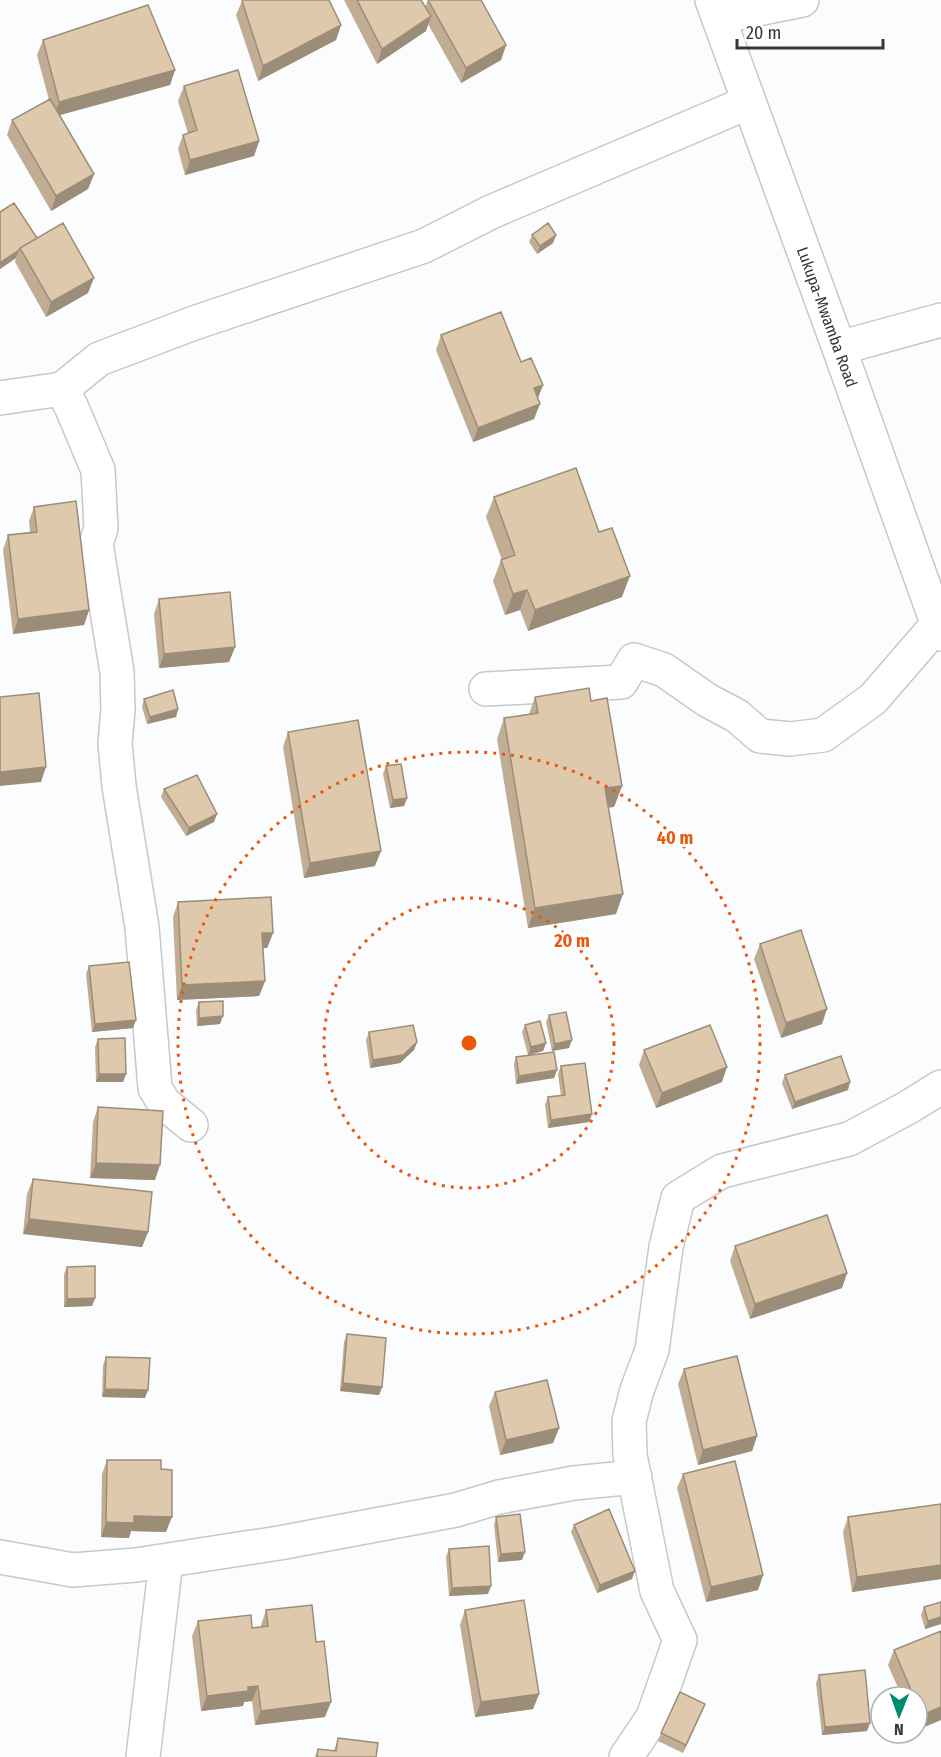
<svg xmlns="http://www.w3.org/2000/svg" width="941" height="1757" font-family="'Fira Sans Condensed',sans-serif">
<rect width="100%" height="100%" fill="#fafcfe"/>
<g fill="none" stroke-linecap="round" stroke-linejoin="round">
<defs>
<path id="minor" d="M712,0L839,348L941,634
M719,17L802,0
M839,348L941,320
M62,389L71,406L98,470L101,528L96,544L117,672L118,710L115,743L119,786L142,927L155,1088L164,1103L191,1125
M0,398L62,389L99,359L194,323L424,246L491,212L749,102
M486,689L621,682L634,660L664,670L707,700L737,716L760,736L790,739L823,735L873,699L937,625L941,622
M0,1557L73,1570L136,1565L279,1543L456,1510L499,1497L574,1483L635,1477
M143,1757L166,1561
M626,1757L653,1717L680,1640L657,1591L630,1455L629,1421L637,1390L652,1350L666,1247L678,1198L722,1171L849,1139L907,1108L941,1087"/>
</defs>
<!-- minor casing -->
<use href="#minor" stroke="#c6c8cd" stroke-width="36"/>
<!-- minor -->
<use href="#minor" stroke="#fff" stroke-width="33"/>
</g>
<!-- wall -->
<path fill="#c0ad94" d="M344,0H421L425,7L428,0L506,45L501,60L461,83L428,24L426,31L377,64Z
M242,1L341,25L336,40L258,81L236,15Z
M43,40L175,70L170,85L59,115L94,174L88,189L51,211L7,135L12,120L49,100L37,55Z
M184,86L259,141L254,156L185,175L178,149L183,135L188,133L178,101Z
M0,212L37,238L88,293L46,317L15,262L16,258L0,269Z
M532,235H556L553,243L537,254L529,242Z
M441,335L521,362L543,385L538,398L534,419L473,442L436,350Z
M494,497L622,597L528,631L520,610L505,615L493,581L501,560H502L486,517Z
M34,507L89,610L84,625L13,634L3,550L8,535L30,532L29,521Z
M159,599L235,647L229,662L159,668L154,614Z
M535,697L591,701L622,786L614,807H608L616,914L528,928L497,739L504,718L529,714Z
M144,699L178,709L176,717L147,724L142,707Z
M288,732L375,866L304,878L283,747Z
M386,766L407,798L404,806L390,808L383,774Z
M164,789L214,822L186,836L161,797Z
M178,902L273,933L267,948H263L265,981L259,996L177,1000L173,917Z
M760,944L822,1024L781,1038L754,959Z
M89,966L136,1020L133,1028L92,1032L86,974Z
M199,1002L220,1024L197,1026L196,1010Z
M549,1015L569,1048L552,1051L546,1022Z
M525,1025L546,1043L543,1051L529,1055L557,1070L554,1078L516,1084L514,1064L516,1057L528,1055L522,1032Z
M369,1032L417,1042L414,1050L400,1063L370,1068L366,1040Z
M98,1039L126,1074L123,1082H96L95,1047Z
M644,1050L722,1082L656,1108L639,1065Z
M561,1066L592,1114L589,1122L548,1128L545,1105L548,1097L561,1096L558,1074Z
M785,1075L848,1090L792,1109L782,1083Z
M98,1107L155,1180L90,1178L93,1122Z
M33,1179L148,1232L142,1247L23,1234L27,1194Z
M735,1246L847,1273L842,1288L750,1319L730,1261Z
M67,1267L95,1298L92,1306L64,1307V1274Z
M347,1334L382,1387L379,1395L340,1391L344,1342Z
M106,1357L145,1398L102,1397L103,1365Z
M684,1369L757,1436L752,1451L698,1465L678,1384Z
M495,1392L559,1428L553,1443L500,1455L489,1406Z
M107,1460L161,1469L166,1532L131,1531L129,1538L101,1537L102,1474Z
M683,1474L763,1575L758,1590L706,1602L677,1488Z
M941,1504V1579L852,1592L843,1532L848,1517Z
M496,1517L522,1560L498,1562L494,1525Z
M574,1525L632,1579L597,1593L571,1532Z
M449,1549L488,1594L449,1596L446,1557Z
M941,1602V1624L925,1629L921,1615L924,1607Z
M266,1610L325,1717L255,1725L252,1701L244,1702L243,1706L201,1711L192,1636L198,1621L252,1628L261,1627V1625Z
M465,1610L539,1694L533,1709L475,1717L460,1625Z
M894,1650L941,1720L917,1730V1697H902L888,1665Z
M819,1675L867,1731L822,1735L816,1683Z
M705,1704L683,1753L658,1741L661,1733Z
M338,1738L376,1757H315L318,1749L334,1751Z"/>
<!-- shaded-wall -->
<path fill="#9c8d78" d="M431,16L426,31L377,64L382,49Z
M341,25L336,40L258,81L263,66Z
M506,45L501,60L461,83L466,68Z
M175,70L170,85L53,117L59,102Z
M259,141L254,156L185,175L190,160Z
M94,174L88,189L51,211L56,196Z
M556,235L553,243L537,254L540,246Z
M19,250L16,258L0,269V263Z
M94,278L88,293L46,317L51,302Z
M543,385L537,400L534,388Z
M540,404L534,419L473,442L478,428Z
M630,576L622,597L528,631L535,610Z
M527,590L520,610L505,615L513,594Z
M89,610L84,625L13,634L18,619Z
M235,647L229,662L159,668L164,654Z
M178,709L176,717L147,724L150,717Z
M46,767L41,782L0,786V772Z
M622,786L614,807L598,809L605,788Z
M407,798L404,806L390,808L393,800Z
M217,814L214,822L186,836L189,828Z
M381,851L375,866L304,878L310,863Z
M623,894L616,914L528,928L535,908Z
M262,933H273L267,948H257Z
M265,981L259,996L177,1000L182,985Z
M827,1009L822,1024L781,1038L786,1023Z
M223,1016L220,1024L197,1026L199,1018Z
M136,1020L133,1028L92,1032L95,1024Z
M572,1040L569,1048L552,1051L555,1044Z
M417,1042L414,1050L400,1063L370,1068L373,1060Z
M546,1043L543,1051L528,1055L531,1047Z
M727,1067L722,1082L656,1108L662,1093Z
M557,1070L554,1078L516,1084L519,1076Z
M99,1074H126L123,1082H96Z
M850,1082L848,1090L792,1109L795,1102Z
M592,1114L589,1122L548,1128L551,1120Z
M96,1163L160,1165L155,1180L90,1178Z
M29,1219L148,1232L142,1247L23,1234Z
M847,1273L842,1288L750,1319L755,1304Z
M95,1298L92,1306L64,1307L67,1299Z
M343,1383L382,1387L379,1395L340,1391Z
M105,1389L148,1390L145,1398L102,1397Z
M559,1428L553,1443L500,1455L506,1440Z
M757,1436L752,1451L698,1465L703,1450Z
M134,1516L172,1517L166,1532L131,1531L129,1538L101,1537L106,1522Z
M525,1552L522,1560L498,1562L501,1554Z
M941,1565V1579L852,1592L857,1577Z
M635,1571L632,1579L597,1593L600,1585Z
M763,1575L758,1590L706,1602L711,1587Z
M491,1586L488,1594L449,1596L452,1588Z
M941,1617V1624L925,1629L928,1621Z
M258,1686L252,1701L244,1702L243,1706L201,1711L207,1696L248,1687Z
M539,1694L533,1709L475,1717L481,1702Z
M331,1702L325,1717L255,1725L261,1711Z
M705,1704L702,1712L683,1753L686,1745Z
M941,1707V1720L917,1730L922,1715Z
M870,1723L867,1731L822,1735L825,1727Z"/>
<!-- building -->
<path fill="#dfc9ac" stroke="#9c8d78" stroke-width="1.5" d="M243,0H329L341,25L263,66L242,1Z
M357,0H421L431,16L382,49Z
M428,0H481L506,45L466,68Z
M148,5L175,70L59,102L43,40Z
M238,70L259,141L190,160L183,135L197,130L184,86Z
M50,99L94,174L56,196L12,120Z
M14,203L37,238L20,248L19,250L0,263V212Z
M63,223L94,278L51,302L20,248Z
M548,223L556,235L540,246L532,235Z
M501,312L521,362L531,358L543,385L534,388L540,404L478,428L441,335Z
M576,468L599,532L612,528L630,576L535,610L527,590L513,594L501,560L515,555L494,497Z
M76,501L89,610L18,619L8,535L37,532L34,507Z
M230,592L235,647L164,654L159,599Z
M589,688L591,701L607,698L622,786L605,788L623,894L535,908L504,718L538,713L535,697Z
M173,690L178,709L150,717L144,699Z
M39,693L46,767L0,772V697Z
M358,720L381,851L310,863L288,732Z
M401,764L407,798L393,800L386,766Z
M197,775L217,814L189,828L164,789Z
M271,897L273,933H262L265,981L182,985L178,902Z
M801,930L827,1009L786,1023L760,944Z
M129,962L136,1020L95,1024L89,966Z
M223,1001V1016L199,1018V1002Z
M566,1012L572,1040L555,1044L549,1015Z
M540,1021L546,1043L531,1047L525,1025Z
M413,1025L417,1042L403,1055L373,1060L369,1032Z
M710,1025L727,1067L662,1093L644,1050Z
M125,1038L126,1074H99L98,1039Z
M554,1052L557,1070L519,1076L516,1057Z
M841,1056L850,1082L795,1102L785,1075Z
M585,1063L592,1114L551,1120L548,1097L565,1095L561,1066Z
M98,1107L163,1111L160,1165L96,1163Z
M33,1179L152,1192L148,1232L29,1219Z
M827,1215L847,1273L755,1304L735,1246Z
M95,1266V1298L67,1299V1267Z
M347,1334L386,1338L382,1387L343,1383Z
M737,1356L757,1436L703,1450L684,1369Z
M106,1357L150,1358L148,1390L105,1389Z
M547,1380L559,1428L506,1440L495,1392Z
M107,1460H161V1469L172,1470V1517L134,1516V1523L106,1522Z
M735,1461L763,1575L711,1587L683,1474Z
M941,1504V1565L857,1577L848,1517Z
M609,1509L635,1571L600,1585L574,1525Z
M520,1514L525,1552L501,1554L496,1517Z
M489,1546L491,1586L452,1588L449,1549Z
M524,1600L539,1694L481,1702L465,1610Z
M941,1602V1617L928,1621L924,1607Z
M312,1605L316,1642L324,1641L331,1702L261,1711L258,1686L248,1687V1691L207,1696L198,1621L251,1615L252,1628L268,1626L266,1610Z
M941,1631V1707L922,1715L917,1703V1697H914L894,1650Z
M865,1670L870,1723L825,1727L819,1675Z
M680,1692L705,1704L686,1745L661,1733Z
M338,1738L378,1743L376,1757H317L318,1749L336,1751Z"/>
<!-- distance rings -->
<g fill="none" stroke="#e8590c" stroke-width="3" stroke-dasharray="3 6">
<circle cx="469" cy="1043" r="145"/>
<circle cx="469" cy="1043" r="291"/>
</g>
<g text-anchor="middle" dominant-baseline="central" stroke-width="6" stroke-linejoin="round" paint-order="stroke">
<!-- street labels -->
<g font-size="16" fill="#363739" stroke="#fff">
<text transform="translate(827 317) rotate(70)">Lukupa-Mwamba Road</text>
</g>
</g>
<circle cx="469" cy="1043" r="9" fill="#e8590c" stroke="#fff" stroke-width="3"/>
<g font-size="18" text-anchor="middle" font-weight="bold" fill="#e8590c" stroke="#fff" stroke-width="6" stroke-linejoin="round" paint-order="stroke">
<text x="675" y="844">40 m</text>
<text x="572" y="947">20 m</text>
</g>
<!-- north arrow -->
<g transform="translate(899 1715) rotate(181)"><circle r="28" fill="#ffffff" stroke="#afafb0" stroke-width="1.5"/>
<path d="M0-4.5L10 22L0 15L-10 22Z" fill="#008c73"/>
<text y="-9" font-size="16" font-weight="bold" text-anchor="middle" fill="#363739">N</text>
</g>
<!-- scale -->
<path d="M737 39v9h146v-9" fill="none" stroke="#363739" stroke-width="3"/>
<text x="746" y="39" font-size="18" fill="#363739" stroke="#ffffff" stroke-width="4.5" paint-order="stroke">20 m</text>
</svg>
